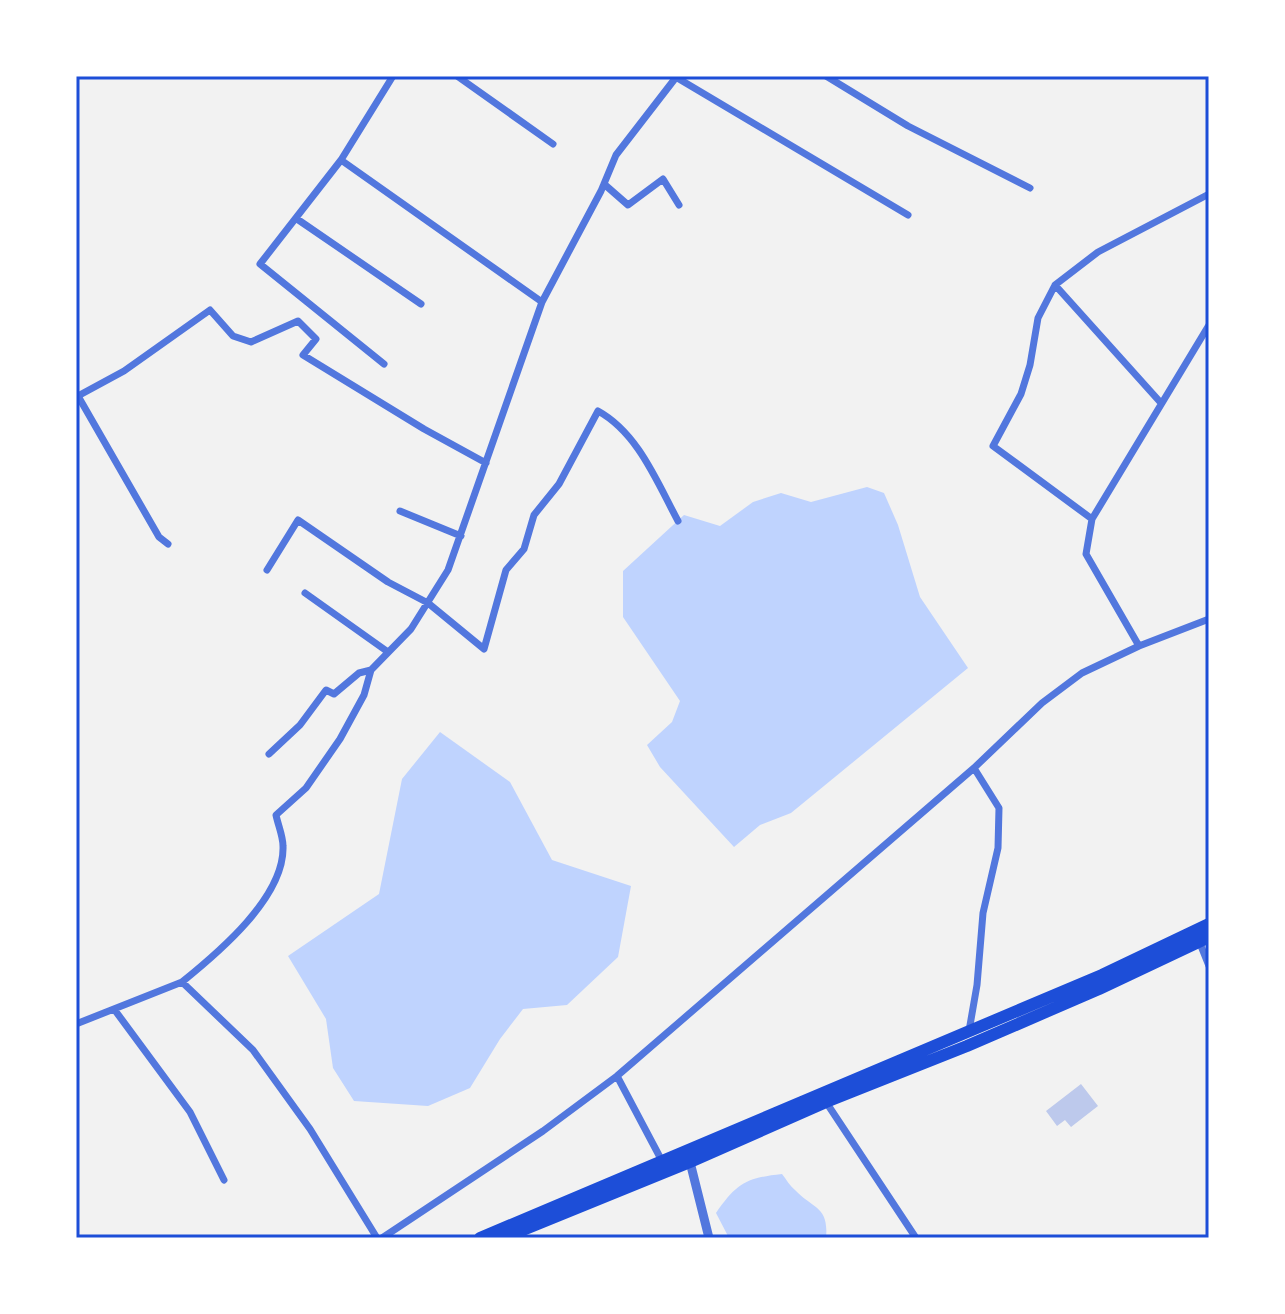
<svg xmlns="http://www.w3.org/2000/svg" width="1285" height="1314" font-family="Jost,sans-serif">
<rect width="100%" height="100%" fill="#f2f2f2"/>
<!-- water -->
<path fill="#bfd3fe" d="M867,487L884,493L898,525L920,597L968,668L791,813L760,825L734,847L660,767L647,745L672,722L680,701L623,617V571L684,515L720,526L753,502L781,493L811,502Z
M440,732L510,782L552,860L631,886L618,957L567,1005L523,1009L500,1039L470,1088L428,1106L354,1101L333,1068L326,1019L288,956L379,894L402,779Z
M782,1174C786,1179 790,1186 795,1190C813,1209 829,1206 826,1238H729L716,1213C737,1183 746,1178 782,1174Z"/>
<!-- building -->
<path fill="#bdc9ec" d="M1081,1084L1098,1106L1071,1127L1065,1120L1057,1126L1046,1111Z"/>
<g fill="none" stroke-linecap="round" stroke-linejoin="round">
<!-- minor -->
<path stroke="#5277de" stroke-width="7" d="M457,76L553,144
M674,76L908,215
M826,76L908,126L1030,188
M341,160L542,302L601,191L616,155L677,76
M604,184L628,205L663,179L679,205
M297,219L421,304
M1055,285L1161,403
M384,364L260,264L341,160L393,76
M78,396L159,537L168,544
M76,397L124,371L210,310L233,336L251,342L298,321L316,339L303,355L424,429L486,463
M400,511L461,536
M1092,519L993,446L1021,394L1030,365L1038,318L1055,285L1098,252L1209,194
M267,570L298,520L388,582L428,603L484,649L506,570L524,549L534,515L559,484L598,411C638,433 657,482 678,521
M305,593L388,652
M1139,646L1086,554L1092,519L1209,325
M269,754L300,725L326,690L334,694L359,673L371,670
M1199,941L1209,966
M182,982C218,953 285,897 283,846C283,836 278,825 276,815L306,788L340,739L364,695L371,670L411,629L448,570L542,302
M114,1009L190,1112L224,1180
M76,1024L182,982L253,1050L310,1129L377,1238
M969,1031L977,985L983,913L998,848L999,808L974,768
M826,1102L916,1238
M662,1161L617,1076L974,768L1042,703L1082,673L1139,646L1209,619
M382,1238L543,1131L617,1076"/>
<!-- tertiary -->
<path stroke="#5277de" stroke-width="9" d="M690,1162L709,1238"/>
<!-- trunk -->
<path stroke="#1d4ed8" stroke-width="12" d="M480,1238L1102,975L1209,924
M503,1238L690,1162L826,1102L967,1046L1099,989L1209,937"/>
</g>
<!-- border -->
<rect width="1285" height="1314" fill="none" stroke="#ffffff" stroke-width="156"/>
<rect x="78" y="78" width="1129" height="1158" fill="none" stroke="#1d4ed8" stroke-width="3"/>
</svg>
